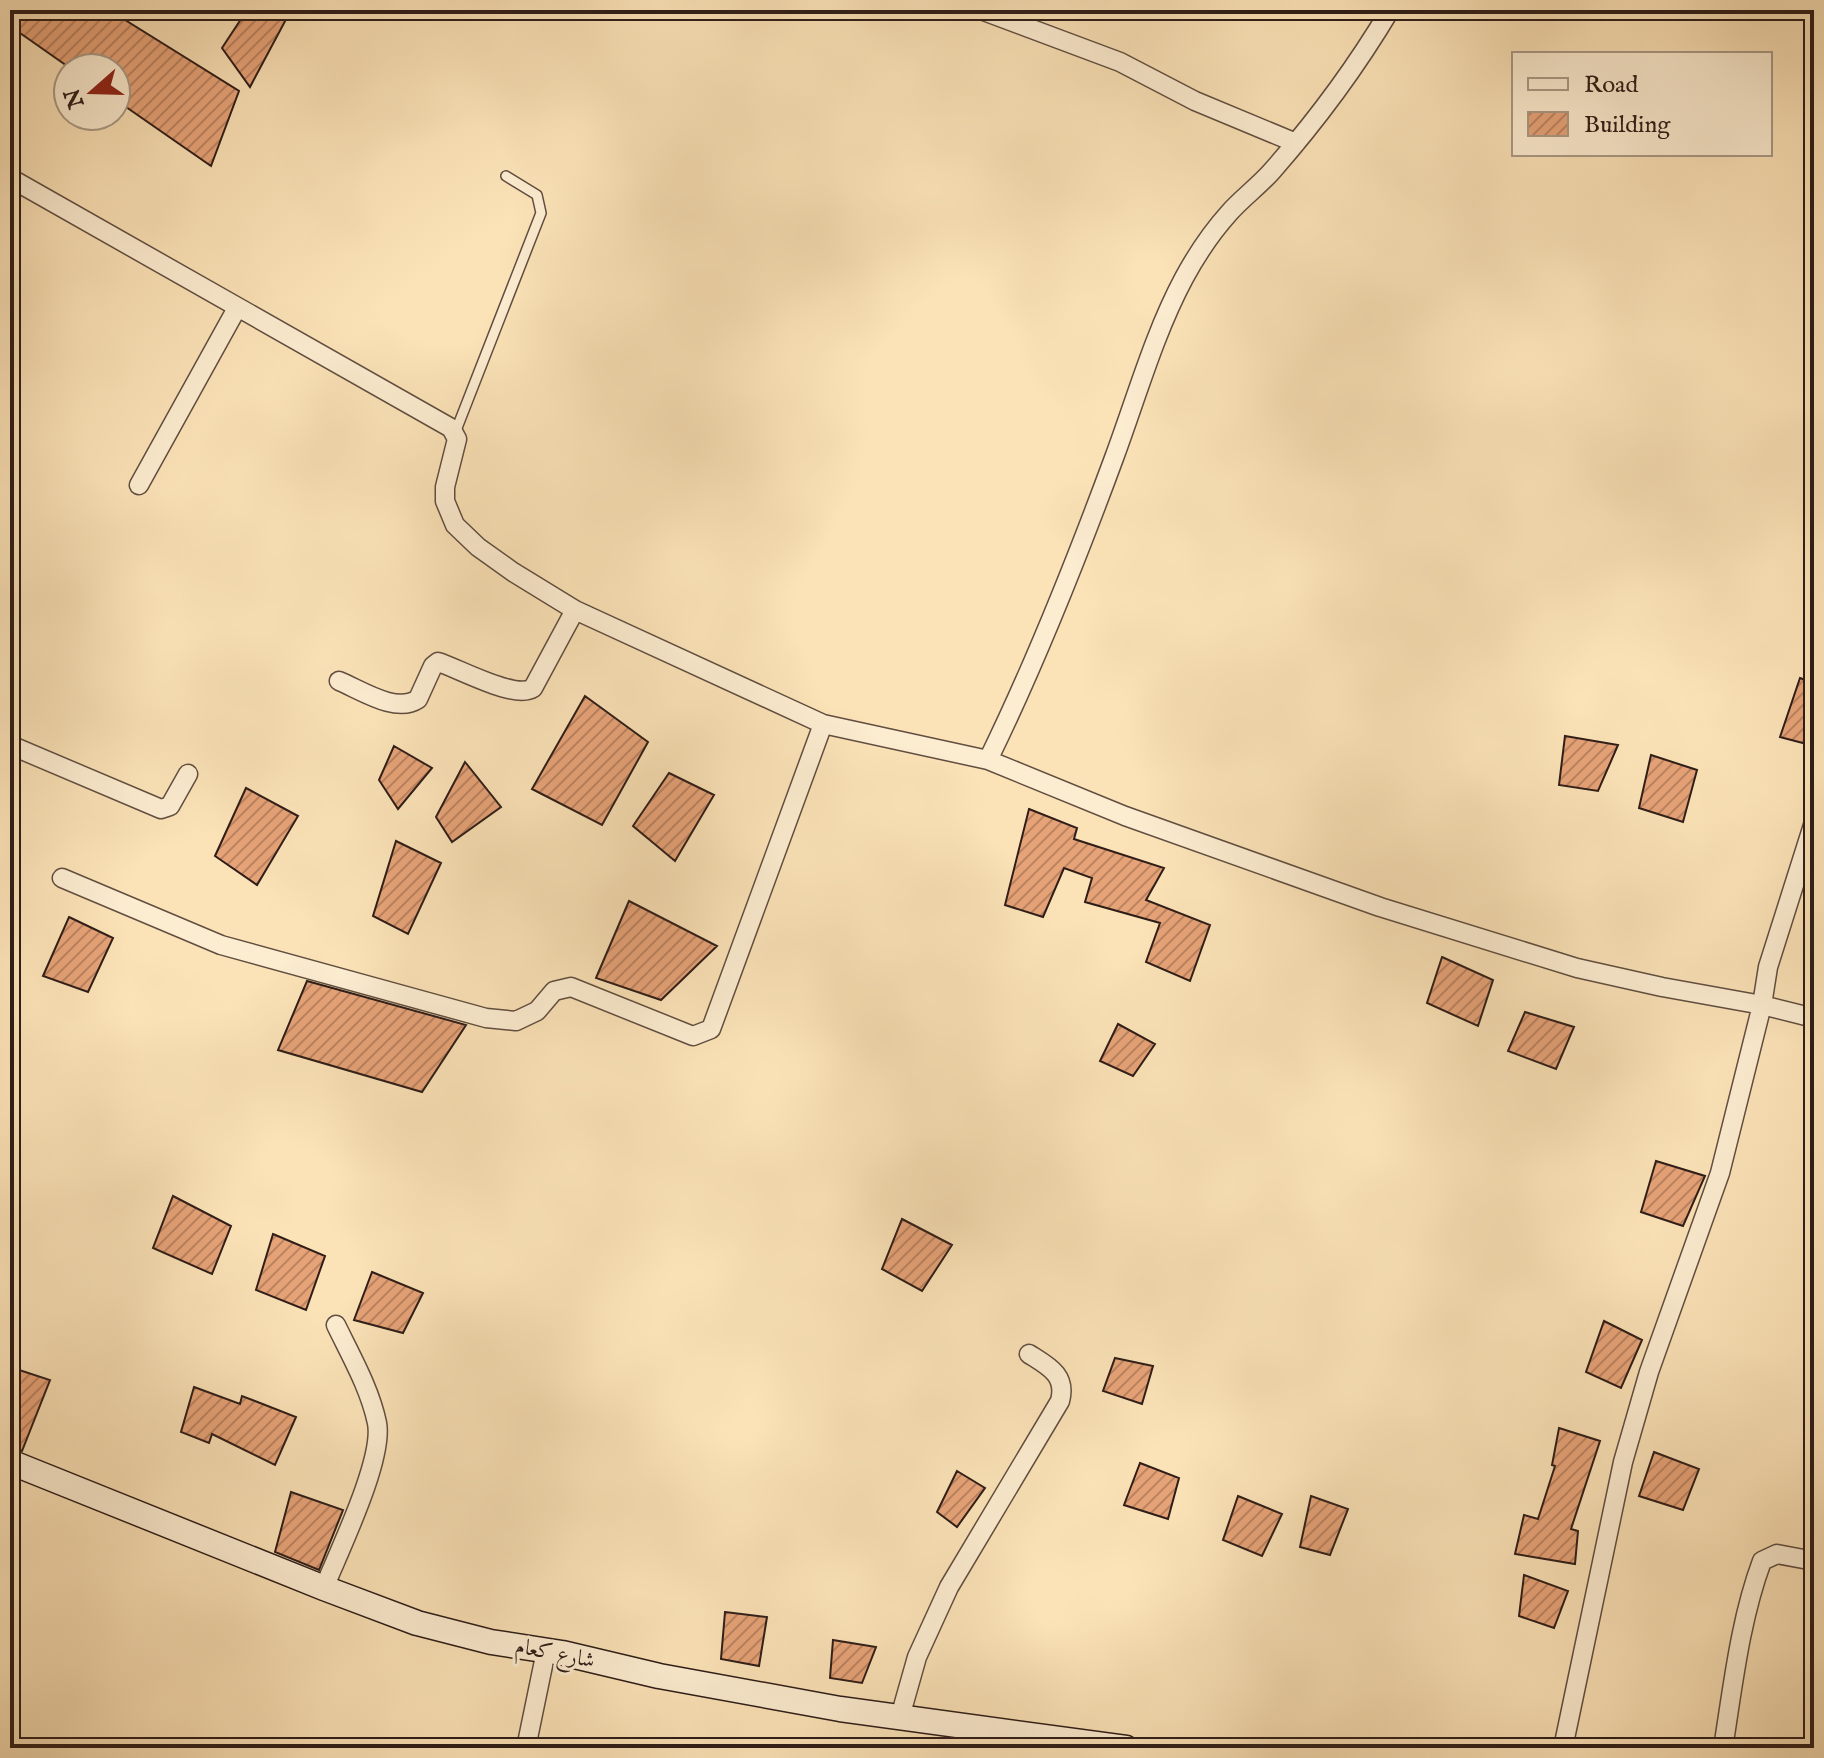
<svg xmlns="http://www.w3.org/2000/svg" width="1824" height="1758" font-family="'IM FELL English',Amiri,serif">
<defs>
<pattern id="building-hatch" width="6" height="6" patternUnits="userSpaceOnUse" patternTransform="scale(2)"><rect width="6" height="6" fill="#e7a378"/><path d="M-1 1l2-2M0 6l6-6M5 7l2-2" fill="none" stroke="#bc8461"/></pattern>
</defs>
<rect width="100%" height="100%" fill="#fbe2b7"/>
<filter id="stains"><feTurbulence type="fractalNoise" baseFrequency=".0025" numOctaves="4"/><feColorMatrix values="0 0 0 0 .2 0 0 0 0 .09 0 0 0 0 .02 0 0 0 .5 -.17"/></filter>
<radialGradient id="worn" r=".72"><stop offset=".6" stop-color="#630" stop-opacity="0"/><stop offset="1" stop-color="#630" stop-opacity=".3"/></radialGradient>
<!-- building -->
<path fill="url(#building-hatch)" stroke="#2e1d18" stroke-width="2" d="M10,10H109L239,91L211,166L116,100V68H70L10,26Z
M247,10H291L250,87L222,48Z
M1800,678L1814,683V746L1780,737Z
M585,696L648,742L602,825L532,789Z
M1565,736L1618,745L1598,791L1559,785Z
M394,746L432,768L398,809L379,780Z
M1651,755L1697,770L1683,822L1639,808Z
M465,762L501,807L452,842L436,817Z
M669,773L714,795L675,861L633,826Z
M246,788L298,816L257,885L215,856Z
M1029,809L1077,828L1074,839L1164,868L1146,900L1210,925L1190,981L1146,962L1160,923L1085,902L1092,878L1064,868L1043,917L1005,905Z
M396,841L441,863L408,934L373,916Z
M629,901L717,946L661,1000L596,978Z
M69,917L113,938L88,992L43,976Z
M1442,957L1493,980L1478,1026L1427,1003Z
M307,981L466,1025L422,1092L278,1050Z
M1525,1012L1574,1027L1556,1069L1508,1051Z
M1118,1024L1155,1044L1133,1076L1100,1061Z
M1656,1161L1705,1176L1683,1226L1641,1212Z
M173,1196L231,1226L212,1274L153,1248Z
M902,1219L952,1245L922,1291L882,1269Z
M273,1234L325,1256L306,1310L256,1290Z
M372,1272L423,1293L403,1333L354,1320Z
M1604,1321L1642,1340L1621,1388L1586,1372Z
M1115,1358L1153,1366L1142,1404L1103,1391Z
M10,1367L50,1380L22,1451L10,1447Z
M194,1387L240,1404L242,1396L296,1417L275,1465L212,1434L209,1443L181,1432Z
M1559,1428L1600,1441L1571,1529L1578,1531L1575,1564L1515,1554L1524,1515L1538,1519L1555,1466L1552,1465Z
M1654,1452L1699,1469L1683,1510L1639,1496Z
M1140,1463L1179,1478L1168,1519L1124,1505Z
M957,1471L985,1488L957,1527L937,1512Z
M291,1492L343,1510L319,1570L275,1552Z
M1238,1496L1282,1514L1262,1556L1223,1540Z
M1311,1496L1348,1509L1330,1555L1300,1547Z
M1524,1575L1568,1591L1554,1628L1519,1616Z
M725,1612L767,1617L759,1666L721,1659Z
M833,1640L876,1647L862,1683L830,1678Z"/>
<g fill="none" stroke-linecap="round" stroke-linejoin="round">
<defs>
<path id="lane" d="M455,433L541,213L537,195L506,176"/>
<path id="street" d="M981,10L1120,62L1195,101L1296,143
M10,178L451,428L457,439L445,487V501L455,525L478,547L513,572L575,610L823,724L988,760L1125,816L1380,907L1577,968L1662,987L1762,1005L1814,1018
M139,485L237,308
M339,681C361,690 396,714 418,699L433,666L438,662C460,669 515,700 533,688L575,610
M10,745L161,809L170,806L188,774
M988,760C1036,662 1076,561 1114,458C1136,399 1154,334 1184,278C1197,254 1211,233 1229,213C1242,198 1259,186 1272,171C1316,121 1356,67 1390,10
M62,878L221,945L486,1018L516,1021L537,1011L554,991L571,987L693,1036L711,1029L823,724
M324,1588C339,1551 384,1459 377,1423C370,1389 351,1356 336,1325
M900,1717L917,1657L949,1587L1060,1401C1067,1375 1048,1366 1029,1354
M526,1748L546,1651
M1563,1748L1623,1462L1649,1372L1720,1173L1762,1005L1768,967L1814,822
M1723,1748C1733,1686 1740,1620 1762,1561L1777,1554L1814,1561"/>
<path id="secondary" d="M10,1462L324,1588L417,1623L491,1642L562,1653L659,1676L840,1709L1126,1748"/>
</defs>
<!-- lane casing -->
<use href="#lane" stroke="#614e40" stroke-width="12"/>
<!-- street casing -->
<use href="#street" stroke="#614e40" stroke-width="21"/>
<!-- secondary casing -->
<use href="#secondary" stroke="#2e1d18" stroke-width="27"/>
<!-- lane -->
<use href="#lane" stroke="#fcecd0" stroke-width="9"/>
<!-- street -->
<use href="#street" stroke="#fcecd0" stroke-width="18"/>
<!-- secondary -->
<use href="#secondary" stroke="#fcecd0" stroke-width="24"/>
</g>
<g text-anchor="middle" dominant-baseline="central" stroke-width="6" stroke-linejoin="round" paint-order="stroke">
<!-- street labels -->
<g font-size="22" fill="#2e1d18" stroke="#fcecd0">
<text transform="translate(555 1654) rotate(11)">شارع كعام</text>
</g>
</g>
<!-- margin -->
<rect width="1824" height="1758" fill="none" stroke="#fbe2b7" stroke-width="40"/>
<rect x="12" y="12" width="1800" height="1734" fill="none" stroke="#2e1d18" stroke-width="4"/>
<rect x="20" y="20" width="1784" height="1718" fill="none" stroke="#2e1d18" stroke-width="2"/>
<!-- legend -->
<rect x="1512" y="52" width="260" height="104" fill="#fcecd0" stroke="#aa9986" stroke-width="2"/>
<rect x="1528" y="78" width="40" height="12" fill="#fcecd0" stroke="#aa9986" stroke-width="2"/>
<text x="1584" y="92" font-size="24" fill="#2e1d18">Road</text>
<rect x="1528" y="112" width="40" height="24" fill="url(#building-hatch)" stroke="#aa9986" stroke-width="2"/>
<text x="1584" y="132" font-size="24" fill="#2e1d18">Building</text>
<!-- north arrow -->
<g transform="translate(92 92) rotate(250)"><circle r="38" fill="#fcecd0" stroke="#aa9986" stroke-width="2"/>
<path d="M0-6L14 30L0 20L-14 30Z" fill="#8f2418"/>
<text y="-12" font-size="22" font-weight="bold" text-anchor="middle" fill="#2e1d18">N</text>
</g>
<rect width="100%" height="100%" filter="url(#stains)"/>
<rect width="100%" height="100%" fill="url(#worn)"/>
</svg>
